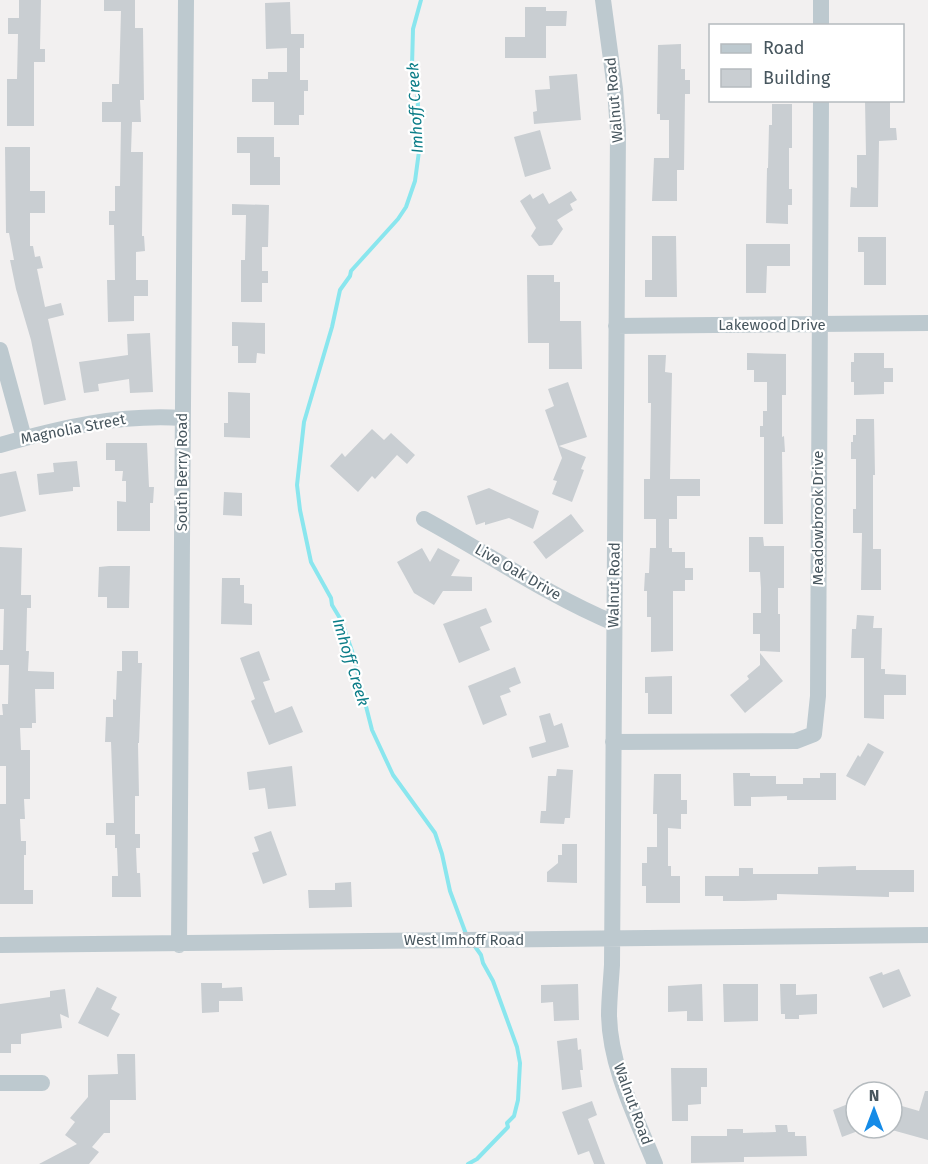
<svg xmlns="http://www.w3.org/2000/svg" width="928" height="1164" font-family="'Fira Sans',sans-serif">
<rect width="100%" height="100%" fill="#f2f0f0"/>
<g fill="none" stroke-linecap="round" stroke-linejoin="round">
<!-- stream -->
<path stroke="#8ae6ee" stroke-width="4" d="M421,0L413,29L412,66L417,88L420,144L415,181L406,207L398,219L351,271L350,276L340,290L332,327L304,422L297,485L300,510L311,562L331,598L332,605L341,620L352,651L372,730L393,775L435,833L442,854L450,891L466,934
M468,1164L477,1159L508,1127L507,1123L514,1116L518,1100L520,1063L517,1047L493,981L483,963L481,955L474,945"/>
</g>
<!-- building -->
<path fill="#c9ced2" d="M19,0H41L40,49H45V62H34V126H7V79H17L18,34H8V18H19Z
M104,0H135V28H143L144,100H140L141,122H132L131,152H143L142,236H144L145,251L136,252V280H148V296H134V321L108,322L107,280H115L114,225H109V211H115V186H120L121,122H102V102H112V84H119L121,11H104Z
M290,2L291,34H304V48H300V80H308V91H304V115H299V125H274V102H252V79H268V72H287V48L266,49L265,3Z
M525,7H546V11H567L566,26H546V58H505V37H525Z
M681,44V69H685V80H690V94H685L684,170H677V201H652L654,158H669V120H660V114H657L658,45Z
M577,74L581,120L534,124L533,112L537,111L535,90L550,89L549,76Z
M865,100H890V128H896L897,140L879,141L878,207H850L851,187L857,188V155H866Z
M772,104H792V148H789V189H792V205H788V224L766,223L767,168H768L769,125H772Z
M540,130L551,169L525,177L514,137Z
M237,137H274V157H280V185H250V153H237Z
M5,147H30V191H45V213H30V246H33L35,257L40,256L43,268L37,269L45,307L61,303L64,315L48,319L66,400L44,405L31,340L16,289L10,260H14L9,233H6Z
M571,191L577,200L570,204L573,210L557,220L563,229L552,245L539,246L531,236L536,228L520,201L530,194L533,199L543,193L549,204Z
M232,204L269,205L268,247H262V271H268V283H262V302H241V260H245L246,215H232Z
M652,236H676L677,297H645V280H652Z
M858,237H886V285H864V252H858Z
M746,244H790V266H767L766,293H746Z
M527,275H554V282H560V321H581L582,369H549V343H528Z
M232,322L265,323V354L257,353L256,363H238V346H232Z
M150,333L153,392L130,393L129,379L98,384L99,391L84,393L79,362L128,355L127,334Z
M747,353L786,354V395H782V437L784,436L785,452H782L783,524H764V437H760V426H763V411H767V382H754V370H747Z
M854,353H884V368H893V382H884V394L854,395V382H851V362H854Z
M648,355H666L665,372L672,373L670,479H700V496H677V519H669V548H672V552H685V568H693V580H685V591H673V651L651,652V617H647V591H644L645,573H649L650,548H656V519H644V479H650L651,403H648Z
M568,382L587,437L559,446L586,457L581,469L584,470L572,502L552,494L557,481L553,480L562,458L545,410L554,406L548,389Z
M228,392L250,393V438L224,437V423H228Z
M856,419H874L875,475H873V549H881V590H861L862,533H853V509H856V459H851V442H853V435H856Z
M372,429L384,440L391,433L415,455L407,464L397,455L375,479L372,476L358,492L330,466L342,453L345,457Z
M106,443H147L149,487H154L153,503H150V531H117V501L126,502V481H122L123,471H115V460H106Z
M77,461L80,487H73V491L39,495L37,474L54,472L53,463Z
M16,471L26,511L0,517V474Z
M489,488L539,511L533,529L509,518L485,525V522L476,525L467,496Z
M224,492L242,493V516L223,515Z
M571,514L584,531L546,559L533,542Z
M749,537H763L764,546H784V588H778V614H780V652L760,651V634H753V613H761V588L760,572H749Z
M0,547L22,548L21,595H31V608H27L26,651H29L28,671L54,672V689H35L36,723H32V728H20L21,750H30V799H24L25,819H20L21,841H26V855H24V890H33V904H0V804H6V766H0V715H3L2,704H8L9,665H0V650H3L4,609H0Z
M422,548L430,562L438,548L460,560L451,576L472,577V591H443L434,605L414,593L397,562Z
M109,566H130L129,608H107V597H98L99,567Z
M222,578H240V585H244V603L252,604V625L221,624Z
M486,608L492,622L480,627L490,650L459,663L443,624Z
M857,615L874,616L873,628H882L881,669H885V674L906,675V695H884V719L864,718V658H851L852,629H856Z
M122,651H138V663H142L139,743H138L139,796H135V834H140V848H136L137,873H140L141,897H112V876H118L117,848H115V835H106V823H114L111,742H105L106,717H113V699L116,700L117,671H122Z
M259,651L270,680L263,682L275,713L292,706L303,732L269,745L251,701L255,699L240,658Z
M760,653L783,681L745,713L730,695L749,679L747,676L760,665Z
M515,667L521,683L509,688L511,692L500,696L507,715L483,725L468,686Z
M672,676V714H648V693H645V677Z
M550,713L554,726L562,723L569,747L532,758L529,747L546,742L539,716Z
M868,743L884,752L865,786L846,776L858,755L860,757Z
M292,766L296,806L268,809L265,788L249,790L247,772Z
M557,769L573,770L570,818H565L564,824L540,823L541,811H546L548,776H556Z
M733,773H750V776H776V784H803V778H820V773H836V800H787V796L751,797V806H734Z
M654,774H681V800H687V814H681V829L668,828V866H671V876H680V903H646V886H642V863H647V847H657V814H653Z
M271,831L287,875L263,884L252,853L259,851L254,837Z
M562,844H577V883L547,882V872L558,863V855H562Z
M856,866V870H914V892H889V897L777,894V900L744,901H723V896H705V876H739V868H753V874H818V867Z
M351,882L352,907L309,908L308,890H335V883Z
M899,969L911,996L883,1008L869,977L882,972L883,975Z
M201,983H222V988L242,987L243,1001H219V1012L202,1013Z
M578,984L579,1020L554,1021L553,1002L541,1003V985Z
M702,984L703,1021H687V1011L668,1012V986Z
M723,984H758V1021L724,1022Z
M780,984H796V995L817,994V1014L799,1015V1019H785V1014H781Z
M97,987L117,997L111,1009L120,1014L108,1037L78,1023Z
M65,989L69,1018L60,1014L62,1028L21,1034V1044H11V1053H0V1004L50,997V991Z
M577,1038L578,1050L581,1049L583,1070H580L582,1087L562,1090L557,1041Z
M117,1054H135L136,1100H110V1133H104L92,1147L99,1152L89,1164H39L77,1144L65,1135L75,1122L70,1118L88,1097V1075L118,1074Z
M671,1068H707V1087H701V1104L688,1105V1121H672Z
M925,1091H928V1140L892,1130V1114L895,1104L919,1111Z
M592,1101L597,1115L588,1119L605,1164H594L589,1151L578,1155L562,1112Z
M848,1104L858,1131L842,1137L833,1110Z
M775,1125H787L788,1132H795V1136H806L807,1156L744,1157V1162L691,1163V1136H727V1129H743V1133L776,1132Z"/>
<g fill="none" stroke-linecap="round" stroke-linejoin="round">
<!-- minor -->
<path stroke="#bdc9cf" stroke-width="16" d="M603,0L615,89L618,131L612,965C611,982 609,999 609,1015C610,1067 636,1117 655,1164
M821,26V0
M616,326L928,323
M0,350L24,438
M0,445C60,428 119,414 182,418
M424,519C487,553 547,595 614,623
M613,742L796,741L814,734L818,696L821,100
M0,945L928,935
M179,945L186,0
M0,1083H42"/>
</g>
<g text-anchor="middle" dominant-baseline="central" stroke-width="4.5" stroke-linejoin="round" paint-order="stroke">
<!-- street labels -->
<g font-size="15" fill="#47565e" stroke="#fff">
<text transform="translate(614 100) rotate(-95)">Walnut Road</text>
<text x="772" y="325">Lakewood Drive</text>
<text transform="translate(73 429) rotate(-11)">Magnolia Street</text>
<text transform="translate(182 472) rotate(-90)">South Berry Road</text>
<text transform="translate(818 518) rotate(-90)">Meadowbrook Drive</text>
<text transform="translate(518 572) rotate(30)">Live Oak Drive</text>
<text transform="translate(614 585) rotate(-89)">Walnut Road</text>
<text x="464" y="940">West Imhoff Road</text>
<text transform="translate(633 1104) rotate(70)">Walnut Road</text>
</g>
<!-- water labels -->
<g font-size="16" font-style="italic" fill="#0b7d88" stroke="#fff">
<text transform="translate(415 108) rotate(-93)">Imhoff Creek</text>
<text transform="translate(351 662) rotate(73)">Imhoff Creek</text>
</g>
</g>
<!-- legend -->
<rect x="709" y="24" width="195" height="78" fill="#ffffff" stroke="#b5bbbf" stroke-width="1.5"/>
<rect x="721" y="44" width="30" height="9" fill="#bdc9cf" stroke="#b5bbbf" stroke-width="1.5"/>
<text x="763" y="54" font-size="18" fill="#47565e">Road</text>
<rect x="721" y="69" width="30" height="18" fill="#c9ced2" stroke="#b5bbbf" stroke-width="1.5"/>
<text x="763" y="84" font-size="18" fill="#47565e">Building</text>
<!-- north arrow -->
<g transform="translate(874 1110)"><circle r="28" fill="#ffffff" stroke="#b5bbbf" stroke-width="1.5"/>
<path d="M0-4.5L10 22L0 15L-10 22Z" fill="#158be7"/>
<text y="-9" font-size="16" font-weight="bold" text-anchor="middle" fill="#47565e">N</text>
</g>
</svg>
